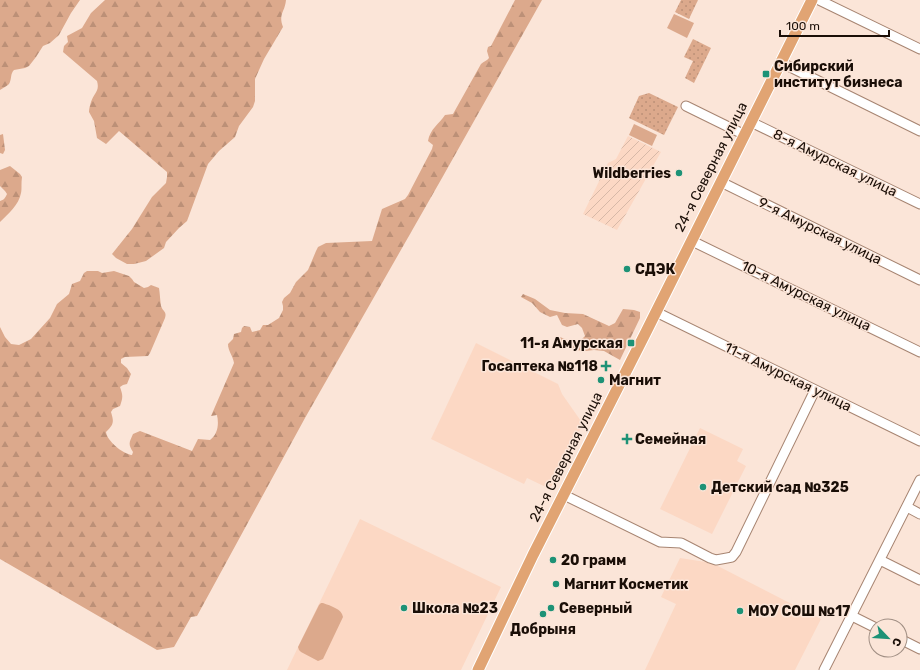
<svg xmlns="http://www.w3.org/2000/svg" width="920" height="670" font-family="Rubik,sans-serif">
<defs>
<pattern id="industrial-furrows" width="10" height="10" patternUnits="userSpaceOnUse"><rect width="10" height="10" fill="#fcd8c4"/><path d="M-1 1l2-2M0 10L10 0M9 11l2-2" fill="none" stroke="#d7b8a7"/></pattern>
<pattern id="grass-dots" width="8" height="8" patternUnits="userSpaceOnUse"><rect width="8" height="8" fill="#dca98c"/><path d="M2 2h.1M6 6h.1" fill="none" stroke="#bc9077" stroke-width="1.8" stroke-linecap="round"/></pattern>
<pattern id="forest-firs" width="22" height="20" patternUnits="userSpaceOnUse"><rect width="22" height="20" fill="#dca98c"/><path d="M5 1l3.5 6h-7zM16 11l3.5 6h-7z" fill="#bc9077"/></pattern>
</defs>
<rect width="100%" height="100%" fill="#fbe5d8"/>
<!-- built -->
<path fill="#fcd8c4" d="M476,343L558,384L562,394L583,424L550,489L527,478L524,484L431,439Z
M700,428L743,449L737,461L746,466L712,534L660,509Z
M360,519L501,587L461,670H287Z
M680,558L712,563L821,619L795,670H645L676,604L661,597Z"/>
<!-- industrial -->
<path fill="url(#industrial-furrows)" d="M628,136L661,152L617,230L583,214L608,163L616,159Z"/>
<!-- grass -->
<path fill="url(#grass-dots)" d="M681,0H698L689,19L675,12Z
M693,39L711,48L694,83L685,78L693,61L684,57Z
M649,93L678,107L664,135L629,118L639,96Z"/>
<!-- forest -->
<path fill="url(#forest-firs)" d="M0,0H80L71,13L59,35L50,43L43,46L36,57L29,66L25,68L14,70C10,74 12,79 9,84C7,86 3,88 0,90Z
M105,0H286C285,12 278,14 283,27L264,59L255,79V101L253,107L239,126L235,137L219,151L208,164L187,221L179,228L166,242L164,248L146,261L134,264H127L116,258L112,254L132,229L152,197L166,183L167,177V172L119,131L106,144L97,138L94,121L89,112C89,109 90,105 91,102C94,93 100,91 97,81L63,52L64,46L68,42L67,36L82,28L91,13Z
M515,0H542L442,178L305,418L197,616L191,617L174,647L157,650L0,559V327L5,337L11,344L19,345L31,339L50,318L57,304L69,294L72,284L80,281L84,273L87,271H98L102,273L114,271L129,276L132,279L134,282L144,288L148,287L151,285L159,288C160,294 160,300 161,306C163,312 167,311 165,318L150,353L148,356L125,357L121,359V363L127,368L131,374L127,384L123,385L120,387C123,396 123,397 120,406L113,409L111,412C114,422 114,424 106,432C107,441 123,454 132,455L133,452C128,444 129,443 133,434L140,431L192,451L198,439L210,440C218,434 219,424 217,415L211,416L234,363C233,356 228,351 228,344L233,339L234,334L241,332L242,328L244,326L250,327L252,332L260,330L263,325H268L279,318L283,310V306L282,302L284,298L290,293L296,282L308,270L316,251L318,247L326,243L372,241L382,209L405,199L408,195L432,149L433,145L428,141C430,129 439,124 445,115L453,114L481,64C484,61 487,61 489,58L487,51L488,47L491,46Z
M3,134L5,150L3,154L0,153V135Z
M10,166L20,174L22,177C21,183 22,189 21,193C19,205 8,214 0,222V201C4,200 5,198 7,194L5,191L0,186V170Z
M523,294L535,299L550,310L565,313L583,314L609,326L615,323L623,309L634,310L640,312V318L620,360L604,351L594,350L585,351L576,350L556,341L560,337L577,344L585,336L582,328L578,324L567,327L562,325L557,315L550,317L540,312L532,303L521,297Z"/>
<!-- pitch -->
<path fill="#dca98c" d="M674,14L694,23L687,38L667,28Z
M634,124L657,135L652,146L629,135Z
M321,603H323C331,606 342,609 343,617L323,659L318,661L301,652L299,650L298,647L319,605Z"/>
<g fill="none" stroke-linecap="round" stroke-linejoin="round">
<defs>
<path id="minor" d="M819,0L920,49
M780,62L920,131
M686,106L745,135
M751,122L920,204
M721,182L920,280
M692,241L920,352
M656,312L920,441
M564,495L660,542L681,543L710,558L716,560L727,558L732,557L736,552L815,390
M907,507L920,514
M880,560L920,580
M852,616L876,628
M900,639L920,649
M824,670L920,480"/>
<path id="major" d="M478,670L533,555L646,332L812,0"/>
</defs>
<!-- minor casing -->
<use href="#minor" stroke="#a78572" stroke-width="11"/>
<!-- major casing -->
<use href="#major" stroke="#fff" stroke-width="13"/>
<!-- minor -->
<use href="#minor" stroke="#fff" stroke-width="9"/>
<!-- major -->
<use href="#major" stroke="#e1a473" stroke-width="11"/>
</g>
<!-- markers -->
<g fill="#1d9276" stroke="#fbe5d8" stroke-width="1.5">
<rect x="762" y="70" width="8" height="8" rx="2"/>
<circle cx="679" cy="173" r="4"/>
<circle cx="627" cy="269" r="4"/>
<rect x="627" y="339" width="8" height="8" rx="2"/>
<path d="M604 360h4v4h4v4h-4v4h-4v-4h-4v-4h4z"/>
<circle cx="601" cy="380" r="4"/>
<path d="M625 433h4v4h4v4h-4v4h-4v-4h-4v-4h4z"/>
<circle cx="703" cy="487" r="4"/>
<circle cx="553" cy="560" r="4"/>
<circle cx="556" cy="584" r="4"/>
<circle cx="404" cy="608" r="4"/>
<circle cx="551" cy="608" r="4"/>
<circle cx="740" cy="611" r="4"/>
<circle cx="543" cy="614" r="4"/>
</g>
<g text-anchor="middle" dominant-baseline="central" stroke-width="3" stroke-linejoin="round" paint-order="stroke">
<!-- poi labels -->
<g font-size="14" font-weight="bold" fill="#1a0e07" stroke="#fbe5d8" text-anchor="start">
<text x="774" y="66">Сибирский<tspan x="774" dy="16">институт бизнеса</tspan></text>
<text x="671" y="173" text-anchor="end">Wildberries</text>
<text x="635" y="269">СДЭК</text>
<text x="623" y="343" text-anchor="end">11-я Амурская</text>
<text x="598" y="366" text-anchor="end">Госаптека №118</text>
<text x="609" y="380">Магнит</text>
<text x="635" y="439">Семейная</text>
<text x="711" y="487">Детский сад №325</text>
<text x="561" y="560">20 грамм</text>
<text x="564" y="584">Магнит Косметик</text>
<text x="412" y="608">Школа №23</text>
<text x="559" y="608">Северный</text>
<text x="748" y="611">МОУ СОШ №17</text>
<text x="543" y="629" text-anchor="middle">Добрыня</text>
</g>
<!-- street labels -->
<g font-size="14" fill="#1a0e07" stroke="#fbe5d8">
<text transform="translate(835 163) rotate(26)">8-я Амурская улица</text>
<text transform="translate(711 167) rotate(-63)">24-я Северная улица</text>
<text transform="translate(820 231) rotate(26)">9-я Амурская улица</text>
<text transform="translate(806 296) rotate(26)">10-я Амурская улица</text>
<text transform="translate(788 377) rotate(26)">11-я Амурская улица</text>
<text transform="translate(566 457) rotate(-63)">24-я Северная улица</text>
</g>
</g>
<!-- north arrow -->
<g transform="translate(888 638) rotate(115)"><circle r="19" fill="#fbe5d8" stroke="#a18f84"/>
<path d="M0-3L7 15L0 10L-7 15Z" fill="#1d9276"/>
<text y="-6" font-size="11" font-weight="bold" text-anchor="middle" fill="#1a0e07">С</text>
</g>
<!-- scale -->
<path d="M780 30v6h109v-6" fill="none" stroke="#1a0e07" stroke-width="2"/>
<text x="786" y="30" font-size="12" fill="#1a0e07" stroke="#fbe5d8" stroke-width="3" paint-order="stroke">100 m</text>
</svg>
